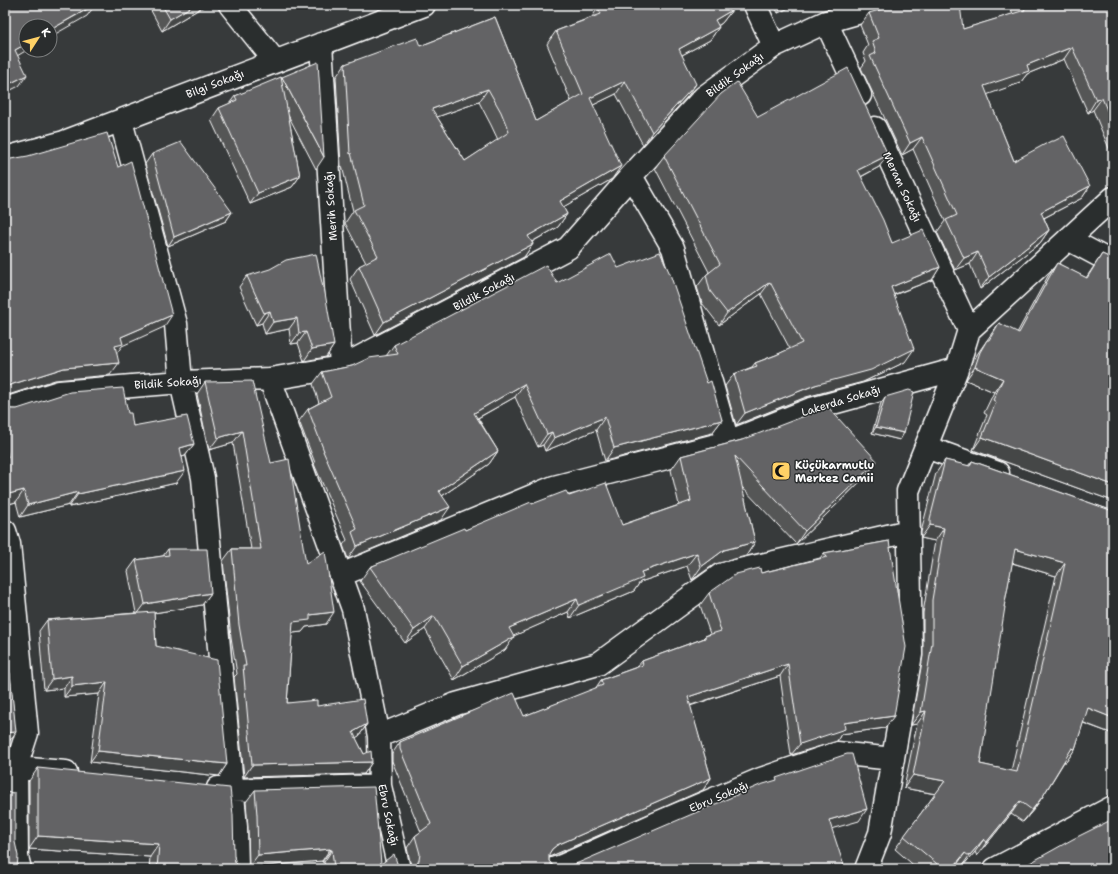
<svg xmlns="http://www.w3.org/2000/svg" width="1118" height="874" font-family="'Shantell Sans',sans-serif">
<rect width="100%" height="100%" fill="#373a3b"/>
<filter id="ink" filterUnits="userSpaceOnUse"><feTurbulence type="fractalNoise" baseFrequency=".025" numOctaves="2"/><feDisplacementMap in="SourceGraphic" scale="8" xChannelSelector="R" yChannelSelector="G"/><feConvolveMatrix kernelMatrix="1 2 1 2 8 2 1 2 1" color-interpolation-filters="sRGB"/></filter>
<g filter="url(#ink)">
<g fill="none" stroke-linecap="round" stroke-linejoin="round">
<defs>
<path id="minor" d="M230,5L275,61
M755,5L774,46
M826,22L860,95
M321,44L341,367
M121,121L176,324L181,382L203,478L236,827L237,869
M875,128L969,330
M5,158L64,142L424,5
M1068,239L1113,263
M270,379L353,609L379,736L456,704L598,664L722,574L909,531
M5,409L59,392L181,382L270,379L341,367L568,248L631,176L704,97L774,46L826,22L885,5
M728,442L811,409L957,369
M926,447L998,473
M5,531L9,544L27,733L16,767L17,857L20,869
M341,575L554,487L728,442L673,248L631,176
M379,736L380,786L399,869
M5,767L66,772
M218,788L232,790L380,786
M553,869L562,866L655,824L761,779L837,753L893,759
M866,869L880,833L911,654L908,491L957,369L969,330L1113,198
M995,869L1113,807"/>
</defs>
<!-- minor casing -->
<use href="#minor" stroke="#fff" stroke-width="25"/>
<!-- minor -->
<use href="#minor" stroke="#2a2d2e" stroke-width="22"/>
</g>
<!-- wall -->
<path fill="#555657" stroke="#fff" fill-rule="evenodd" d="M148,5H206L162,31Z
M774,5H795L778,13Z
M1011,5H1113V158L1093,110L1088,113L1064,59L1027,74L1020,83L987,94L1014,161L1090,186L1082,198L1044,218L1049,230L1040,243L980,289L970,264L955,270L937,232L945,221L913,149L902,155L861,68L866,61L863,53L868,45L860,25L869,13L963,29L1013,14L1010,6Z
M598,8L732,10L722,23L718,26L719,27L710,40L682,55L687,97L643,145L616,94L593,105L612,179L563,207L567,214L558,227L532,242L533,244L524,257L375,335L350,279L359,266L366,263L345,223L353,211L342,166L341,167L336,77L345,64L420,46L495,17L536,121L571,101L547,44L556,31L592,17ZM479,102L491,125L498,140L465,161L437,117Z
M282,77L324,157L316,169L288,115L300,176L292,187L250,204L211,120L219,108L229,104L235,96L281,79Z
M758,117L879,167L861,177L892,243L940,267L932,280L894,295L905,362L863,382L806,397L736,425L725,386L734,374L752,367L755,363L776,355L790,349L761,294L719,325L702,303L697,287L706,275L709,272L655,168L664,156Z
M152,154L232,212L226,221L168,246L145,164Z
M1102,254L1113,259V501L973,450L987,415L984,413L994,392L966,380L971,365L978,353L999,323L1017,333L1048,276L1057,263L1086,278Z
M618,268L707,383L722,420L712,433L605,461L596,430L545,451L543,445L538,447L515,397L478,418L498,451L489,464L442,496L441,520L348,559L343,545L347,540L314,464L315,463L299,421L308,409L319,403L313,384L322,372L352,366L386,356L394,345L557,283Z
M247,276L334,345L326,357L304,361L298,343L291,344L289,329L265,334L262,323L256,325L239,287Z
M205,382L271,463L306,564L326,624L306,627L302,632L292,633L287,703L317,706L367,724L359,736L355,737L364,754L372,762L364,774L244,777L234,677L237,674L231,637L223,561L232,549H251L233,443L209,450L197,394Z
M885,397L900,440L872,433L881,403Z
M5,405L11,409L128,413L133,426L194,444L185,456L182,457L176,483L69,507V505L20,517L16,502L5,505Z
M742,440L867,475L796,544L742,487L755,542L746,556L715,564L692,580L687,566L640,582L634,591L570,618L568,612L513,636L505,650L454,680L425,629L405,643L360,581L370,567L532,504L569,496L622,525L679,505L671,470L681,456Z
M945,460L968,466L972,461L1113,511V734L1083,723L1075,749L1066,762H1064L1043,796L1034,809L1023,822L1011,814L977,856L975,852L960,869L956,866L954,869H918L895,849L935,794L904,788L917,724L911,725L923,656V613L935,541L921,538V532L936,473ZM1012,563L1056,576L1011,771L980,764L1004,607Z
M889,541L885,728L841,734L837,741L791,755L780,676L690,706L711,778L703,790L549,857V861L553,866L411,869V866L407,848L415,836L421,832L392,761V754L400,742L524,716L595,689L601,680L637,667L642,661L702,639L705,636L710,634L700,605L709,593L761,573L820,558L824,553Z
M168,549L211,593L202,605L154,613L156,646L227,764L219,776L90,762L99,694L64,697V688L44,690L39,631L47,620L136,613L128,571L136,560L163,556Z
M38,768L234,856L237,869H149L150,857L29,849V781Z
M255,790L381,864L398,866L404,869H325L324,862H322V861L249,867L248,827L246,802Z"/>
<!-- shaded-wall -->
<path fill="#454647" stroke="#fff" d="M95,5L87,16L50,37V30Z
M194,5H206L162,31L170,19Z
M783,5H795L778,13Z
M732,10L722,23L706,33L715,20Z
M719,27L710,40L669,62L679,49Z
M26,44V50H27L7,62L15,50Z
M1072,47L1064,59L1027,74L1020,83L975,99L984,86L1027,65Z
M27,75L19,86L5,93V86Z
M625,81L616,94L581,111L590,98Z
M696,84L687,97L643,145L652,132Z
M488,89L479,102L423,122L432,109Z
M1102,98L1093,110L1088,113L1096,100Z
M922,137L913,149L902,155L910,143Z
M888,155L879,167L849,183L858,170Z
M621,166L612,179L551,214L560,201Z
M300,176L292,187L250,204L258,193Z
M1090,186L1082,198L1032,224L1041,212Z
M232,212L226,221L168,246L174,237Z
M567,214L558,227L519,249L528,236Z
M1049,230L1040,243L980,289L989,277Z
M533,244L524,257L375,335L384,322Z
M978,252L970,264L955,270L964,258Z
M940,267L932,280L882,299L891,287Z
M770,282L761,294L719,325L727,313Z
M270,311L262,323L256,325L264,313Z
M172,315L164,327L122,346L115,356L107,358L121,337Z
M297,318L289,329L265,334L273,322Z
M306,332L298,343L291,344L299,333Z
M334,345L326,357L304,361L312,349Z
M914,349L905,362L863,382L806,397L736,425L745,413L815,385Z
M119,363L110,375L55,380L5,396V388L10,385L64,368Z
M975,367L1003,379L994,392L966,380Z
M524,384L515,397L465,425L474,413Z
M605,417L596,430L545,451L554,438Z
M722,420L712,433L605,461L614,448Z
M876,427L904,433L900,440L872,433Z
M242,431L233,443L209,450L218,438Z
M552,432L543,445L538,447L547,434Z
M982,437L1113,485V501L973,450Z
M194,444L185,456L171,460L180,448Z
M498,451L489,464L430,504L439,491Z
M877,461L867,475L796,544L805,531Z
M185,471L176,483L69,507L78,494Z
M24,490L16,502L5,505V495Z
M78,492L69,505L20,517L28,505Z
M450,507L441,520L348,559L357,546Z
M930,525L944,528L935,541L921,538Z
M755,542L746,556L715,564L692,580L701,567L724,550Z
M1015,549L1065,563L1056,576L1006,561Z
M697,553L687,566L640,582L634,591L570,618L579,605L641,572Z
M211,593L202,605L136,616L145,604Z
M577,599L568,612L500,642L509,628Z
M334,612L326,624L306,627L302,632L285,634L293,622L310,615Z
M434,616L425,629L405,643L414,630Z
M514,637L505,650L454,680L463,666Z
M788,664L780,676L679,709L688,697Z
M72,676L64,688L44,690L52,679Z
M107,682L99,694L64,697L72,686Z
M1088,708L1113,718V734L1079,721Z
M926,711L917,724L911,725L921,712Z
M894,716L885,728L841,734L837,741L791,755L800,744L844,723Z
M367,724L359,736L345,744L353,732Z
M16,732L8,743H5V733Z
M1072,748L1075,749L1066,762L1063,761Z
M98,751L227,764L219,776L90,762Z
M372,762L364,774L244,777L252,765Z
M913,775L945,781L936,794L904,788Z
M711,778L703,790L549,857L544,860L552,849L557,845Z
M1043,796L1034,809L1023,822L1032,810Z
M1020,801L1011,814L977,856L986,843Z
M867,809L859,821L820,832L829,820Z
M38,836L159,844L150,857L29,849Z
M984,839L975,852L960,869L969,856Z
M330,849L322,861L249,867L258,855Z
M331,850H332L324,862H322Z
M965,853L956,866L954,869H952Z"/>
<!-- building -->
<path fill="#636465" stroke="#fff" fill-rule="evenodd" d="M5,5H94L50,30V26H26V44L15,50L27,75L5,86Z
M162,5H194L170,19Z
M605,5H731L732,10L715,20L719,27L679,49L696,84L652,132L625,81L590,98L621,166L560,201L567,214L528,236L533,244L384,322L359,266L378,256L354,210L364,205L351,153L350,154L345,64L417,38L420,46L495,17L536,121L583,94L556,31L601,14L598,8ZM488,89L501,112L509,132L465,161L432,109Z
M896,5H960L963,29L1025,10L1023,5H1113V125L1102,98L1096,100L1072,47L1027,65L1029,71L984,86L1014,161L1051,141H1054L1064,136L1090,186L1041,212L1049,230L989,277L978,252L964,258L946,220L957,215L922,137L910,143L870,56L876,53L872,41L879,38L869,13Z
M318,62L324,157L282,77Z
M848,68L888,155L858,170L883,220L892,243L923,230L940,267L891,287L914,349L871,370L815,385L745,413L734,374L757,366L755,363L776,355L802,343L770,282L727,313L710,291L706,275L720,264L664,156L721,94L737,82L758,117Z
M281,77L300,176L258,193L219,108L237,100L235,96Z
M107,133L118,167L131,161L172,315L121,337L123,344L115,346L119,363L64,368L10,385L5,388V160L28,156Z
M181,142L232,212L174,237L152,154Z
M660,252L670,274L707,383L711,381L722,420L614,448L605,417L554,438L552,432L547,434L524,384L474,413L498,451L439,491L450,507L357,546L352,532L357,529L323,451H324L308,409L331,397L322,372L352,366L369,358L398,354L394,345L546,265L557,283L611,254L618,268Z
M316,254L323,288L324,287L334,345L312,349L306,332L299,333L297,318L273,322L270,311L264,313L247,276L270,269L286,260Z
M1102,254L1113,259V485L982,437L996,402L993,400L1003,379L975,367L980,352L987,340H989L999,323L1019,333L1057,263L1087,278Z
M252,381L271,463L289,459L306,564L325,551L334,612L310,615V620L293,622L287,703L317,700V706L363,699L367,724L353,732L364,754L371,751L372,762L252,765L243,666H246L239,625L232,549H261L242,431L218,438L205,382Z
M123,388L128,413H131L133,426L187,416L194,444L180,448L185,471L78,494V492L28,505L24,490L5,495V457H8L5,444V405L11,409H17L70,392Z
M909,390L914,392L904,433L876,427L885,397Z
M828,407L877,461L805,531L735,456L755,542L724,550L701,567L697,553L641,572L643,578L579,605L577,599L509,628L514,637L463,666L434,616L414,630L370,567L464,528L465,530L531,502L532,504L566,491L569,496L606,483L622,525L691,501L681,456L742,440Z
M945,460L970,466L972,461L1113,511V718L1088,708L1075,749L1072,748L1043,796L1032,810L1020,801L986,843L984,839L969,856L965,853L952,869H943L904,836L945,781L913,775L926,711L921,712L932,643V600L944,528L930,525V519ZM1015,549L1065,563L1017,772L980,764L1005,607H1004Z
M889,541L906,647L894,716L844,723L845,729L800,744L788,664L688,697L711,778L557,845L552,849L549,854V861L553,866L558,869H411L416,866L419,860L420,854L415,836L431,824L400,749V742L514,693L524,716L603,685L601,680L643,665L642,661L705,638V636L721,631L709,593L736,574L760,568L761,573L827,557L824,553Z
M168,549H207L211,593L145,604L136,560L169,555Z
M154,612L156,646L217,660L227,764L98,751L107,682L72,686V676L52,679L47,620Z
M10,673L16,732L5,733V674Z
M847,754H852L867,809L829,820L845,869H564L760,785L777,780L776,778Z
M38,768L230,788L233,815L234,856L235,862L238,865L237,869H157L159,844L38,836Z
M374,787L381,864L394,854L398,866L404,869H334L332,850H331L330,849L258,855L257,815L255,790Z
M5,792L15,793V842L18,856L17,869H5Z
M1113,819V869H1019L1073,839Z"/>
</g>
<!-- icons -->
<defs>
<symbol id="mosque-square" viewBox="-11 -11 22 22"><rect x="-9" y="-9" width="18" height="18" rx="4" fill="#ffd166" stroke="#2a2d2e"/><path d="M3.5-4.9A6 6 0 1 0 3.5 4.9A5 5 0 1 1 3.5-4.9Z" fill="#111"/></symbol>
</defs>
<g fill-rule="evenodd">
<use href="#mosque-square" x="770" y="460" width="22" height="22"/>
</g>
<g text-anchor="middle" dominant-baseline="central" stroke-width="3" stroke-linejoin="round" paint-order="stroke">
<!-- street labels -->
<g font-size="11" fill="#fff" stroke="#2a2d2e">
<text transform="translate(735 75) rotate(-36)">Bildik Sokağı</text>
<text transform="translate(215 84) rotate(-21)">Bilgi Sokağı</text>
<text transform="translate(902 187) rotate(65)">Meram Sokağı</text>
<text transform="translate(331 206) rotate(-94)">Merih Sokağı</text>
<text transform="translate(484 292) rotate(-28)">Bildik Sokağı</text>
<text transform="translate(168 383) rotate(-4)">Bildik Sokağı</text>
<text transform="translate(841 401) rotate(-17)">Lakerda Sokağı</text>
<text transform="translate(719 797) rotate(-23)">Ebru Sokağı</text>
<text transform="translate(388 815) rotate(78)">Ebru Sokağı</text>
</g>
<!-- poi labels -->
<g font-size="11" font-weight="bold" fill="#fff" stroke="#2a2d2e" text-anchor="start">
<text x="795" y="465">Küçükarmutlu<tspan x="795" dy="13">Merkez Camii</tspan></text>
</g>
</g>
<!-- margin -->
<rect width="1118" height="874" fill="none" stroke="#2a2d2e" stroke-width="20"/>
<rect x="10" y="10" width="1098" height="854" fill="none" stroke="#fff" stroke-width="1.5" filter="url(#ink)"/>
<!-- north arrow -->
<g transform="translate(38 38) rotate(54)"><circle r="19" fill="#2a2d2e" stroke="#7f8182"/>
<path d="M0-3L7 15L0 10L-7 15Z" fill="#ffd166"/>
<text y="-6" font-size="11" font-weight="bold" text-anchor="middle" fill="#ffffff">K</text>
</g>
</svg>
